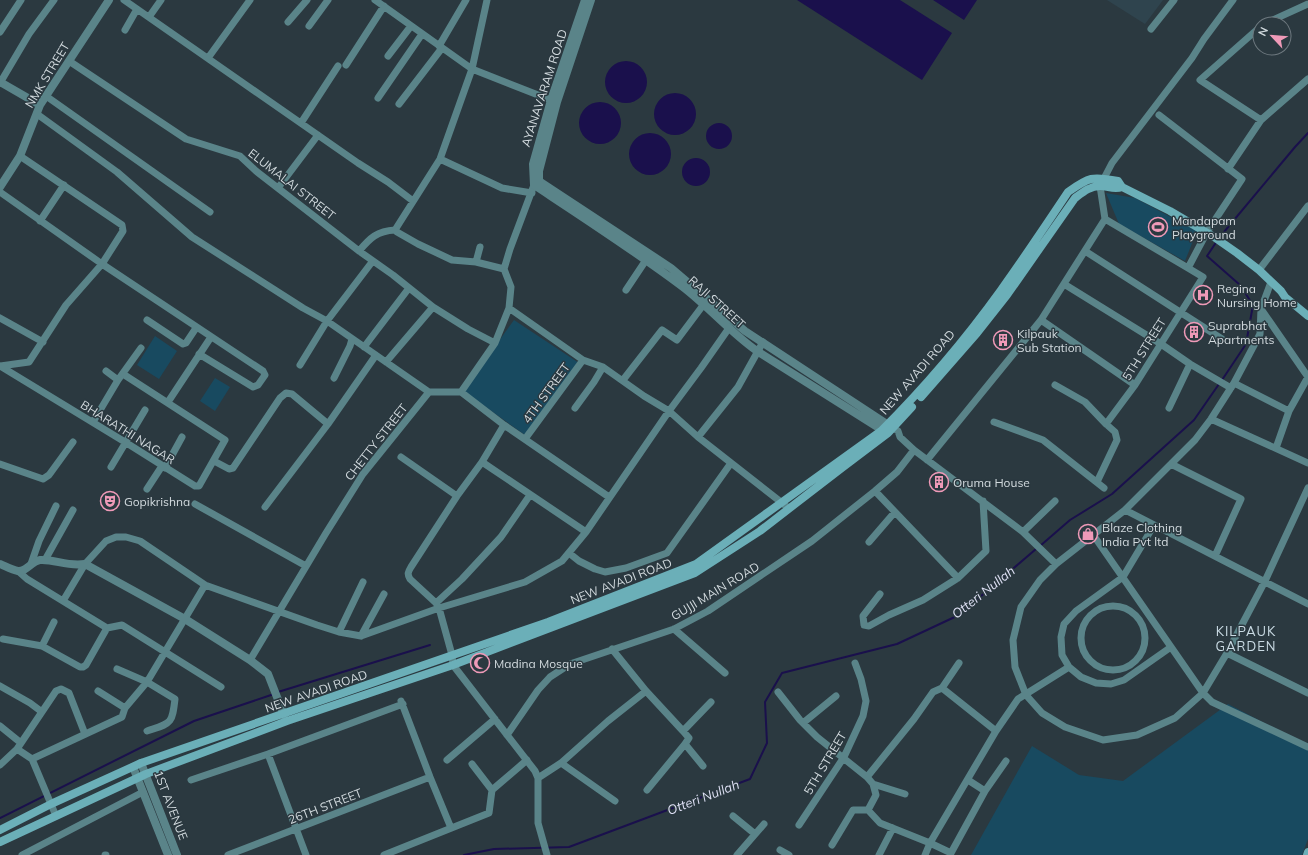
<svg xmlns="http://www.w3.org/2000/svg" width="1308" height="855" font-family="Mulish,sans-serif">
<rect width="100%" height="100%" fill="#2b3940"/>
<!-- built -->
<path fill="#2f444e" d="M1107,0H1163L1145,24Z"/>
<!-- green -->
<path fill="#184a60" d="M1106,193L1135,198L1197,231L1185,261L1119,224Z
M514,320L579,363L525,435L463,391Z
M155,336L177,351L159,379L137,365Z
M215,378L230,387L215,411L200,401Z
M1228,704L1308,746V839L1302,855H971L1032,746L1079,775L1123,781Z"/>
<!-- water -->
<path fill="#1a104c" d="M797,0H900L952,33L922,80Z
M933,0H977L964,20Z
M605 82a21 21 0 1 1 42 0a21 21 0 1 1-42 0Z
M654 114a21 21 0 1 1 42 0a21 21 0 1 1-42 0Z
M579 123a21 21 0 1 1 42 0a21 21 0 1 1-42 0Z
M706 136a13 13 0 1 1 26 0a13 13 0 1 1-26 0Z
M629 154a21 21 0 1 1 42 0a21 21 0 1 1-42 0Z
M682 172a14 14 0 1 1 28 0a14 14 0 1 1-28 0Z"/>
<g fill="none" stroke-linecap="round" stroke-linejoin="round">
<!-- stream -->
<path stroke="#1a104c" stroke-width="2" d="M1219,238L1295,147L1308,133
M1217,241L1207,256L1240,285L1253,305L1246,344L1222,380
M1040,546L1070,520L1112,494L1194,420L1219,384
M278,692L430,645
M0,818L194,721L274,694
M464,855L494,849L569,847L750,779L767,743L765,702L782,673L897,644L959,615L1036,549"/>
<!-- minor -->
<path stroke="#5a8489" stroke-width="7" d="M124,0L358,163L388,182L413,201
M375,0L472,69L556,102
M149,17L161,0
M288,22L307,0
M1264,24L1308,4
M309,26L328,0
M1260,27L1200,80L1261,120
M1151,29L1174,0
M125,30L137,9
M0,32L21,0
M439,46L466,0
M388,56L411,26
M208,58L250,0
M69,61L186,139L240,156L256,171L359,251L393,275L433,307L468,329L495,343
M346,65L384,6
M0,83L29,34L54,0
M46,96L210,212
M378,98L422,34
M399,104L442,48
M37,114L117,172L192,237L303,308L327,321L429,392
M301,123L338,66
M440,159L502,188L532,193
M1228,169L1261,120L1308,79
M278,188L318,135
M0,192L102,264L263,371L265,375L258,385L253,387L199,354
M1105,219L1188,268
M40,221L64,185
M395,230L440,159L472,69L487,0
M359,251C370,238 377,231 395,230L397,232L418,244L452,260L476,262L504,269
M1085,251L1222,339
M476,262L480,247
M1259,270L1308,206
M1271,282L1261,309L1260,334L1234,383L1211,419L1195,440L1125,510L1056,564L1040,580L1021,607L1013,640L1015,667L1026,695L1042,713L1065,727L1103,740L1137,735L1175,718L1203,693L1227,653L1265,581L1308,488
M1064,284L1161,344L1190,364L1231,388
M626,290L648,257
M509,308L583,360L603,367L644,396L669,411L698,437L786,506
M1261,309L1308,377L1289,411L1276,448
M0,318L43,342
M147,320L183,344L186,343L196,328
M1041,320L1135,385
M364,347L409,288
M386,362L433,307
M300,365L327,321L372,262
M0,366L125,442L195,486H199L225,440L123,374
M0,366L29,362L66,305L102,264L123,231L122,225L20,156
M106,371L118,380
M334,378L350,346L352,339
M623,380L662,330L677,340L704,304
M1234,383L1289,411
M1055,385L1085,402L1106,424
M461,392L504,425L609,497
M168,402L211,337
M575,408L594,382L603,367
M1169,408L1190,364
M1211,419L1308,463
M93,422L118,380L141,348
M994,422L1043,440L1104,488
M504,425L482,462L457,496L411,567C408,572 407,574 410,579L436,603L439,608L452,655L453,665L535,771L538,778V823L547,855
M893,428L898,431L900,437L914,450L1023,532L1056,564
M698,437L738,387L763,342
M525,439L583,360
M401,457L457,496
M927,460L1041,320L1105,219L1100,186L1112,163L1192,58L1204,39L1233,0
M214,461L229,469L233,468L280,398L286,393L292,394L328,424
M482,462L586,532
M0,464L43,479L49,475L73,442
M1171,464L1241,499L1215,556
M111,467L145,410
M165,468L182,437
M1097,482L1117,440L1115,432L1106,424L1135,385L1203,277L1188,268L1207,232L1242,179L1159,115
M147,489L162,466
M875,491L958,578
M195,504L306,566
M265,507L328,424L376,355
M1125,510L1308,604
M1154,525L1123,577L1076,611L1064,624L1061,637L1062,655L1069,667L1081,677L1096,683L1111,684L1124,680L1171,647
M1023,532L1055,501
M1094,536L1203,693L1212,702L1308,747
M869,542L894,513
M569,553L579,561L595,569L605,572L626,568L667,553L731,463
M45,560L73,510
M31,564L39,541L56,506
M18,571L27,579L107,628L122,625L221,687
M880,594L863,616L864,625L869,626L889,615L923,600L958,578L986,551L983,501
M63,601L85,564L106,541L116,537H126L140,541L205,585L317,625L339,632L361,636L439,608L525,582L562,561L586,532L669,411L701,368L729,328
M436,603L462,579L501,537L530,495
M1081 638a32 32 0 1 1 64 0a32 32 0 1 1-64 0Z
M674,629L725,673
M339,632L363,582
M361,636L384,594
M3,639L42,646L80,667H83L86,665L107,628
M42,646L54,622
M612,649L646,691L683,731L689,738L685,744L703,766
M1227,653L1308,693
M250,660L326,533L363,474L429,392H461L495,343L509,308L511,287L504,269L510,249L534,185L537,183
M959,663L942,688L996,731
M117,669L147,682L175,699C172,725 171,723 147,731
M0,686L30,703L42,712
M942,688L933,692L914,719L867,777L873,784L876,795L868,810L880,823L930,843L951,853L985,791L968,780
M98,691L125,708
M778,692L800,720L817,737L867,777
M401,701L430,777L451,828
M803,723L836,696
M0,726L21,743
M683,731L711,702
M507,735L538,690L550,677L570,664L674,629L708,611L812,541L875,491L897,472L914,450
M17,749L32,759L56,816
M268,754L306,855
M32,759L122,717L125,708L147,682L205,585
M447,760L495,719
M561,763L615,801
M472,764L492,790
M0,765L17,749L56,691L61,689L69,693L85,734
M538,778L561,763L608,721L646,691
M191,780L268,754L403,704
M873,784L905,794
M647,790L685,744
M985,791L1006,761
M733,816L755,834
M799,825L844,757L863,716L866,701L861,679L855,663
M832,845L853,810H868
M780,850L789,855
M22,855L143,792
M105,855H106
M228,855L430,777
M384,855L489,813L492,790L527,760
M737,855L764,824
M879,855L893,828
M925,855L930,843L996,731L1018,699L1069,667"/>
<!-- tertiary -->
<path stroke="#5a8489" stroke-width="8" d="M585,0L551,100L533,164L534,185C584,218 635,251 683,287C709,307 730,332 757,351L887,433
M591,0L557,102L539,171V181L671,268L745,331L893,428
M0,82L40,105
M0,187L20,156L40,105L109,0
M0,564C5,566 12,570 18,571C26,572 32,561 40,560C55,559 67,567 85,564L185,619L250,660L268,674L284,715
M141,763L177,855
M133,767L168,855"/>
<!-- secondary -->
<path stroke="#6bafb8" stroke-width="8" d="M921,397L977,333L1007,295L1075,198C1083,192 1090,186 1100,186C1108,186 1114,190 1122,187
M0,830L51,804L141,763L548,622L696,564L881,431C924,388 965,340 1001,290C1024,258 1046,225 1068,192C1089,177 1092,176 1118,181L1122,187L1170,211L1214,237L1237,253L1259,270L1281,291L1285,297L1308,316
M0,842L146,774L287,721L453,665L695,573L760,531L843,467L888,433L912,407
M1307,855L1308,852"/>
</g>
<!-- icons -->
<defs>
<symbol id="stadium-ring" viewBox="-11 -11 22 22"><circle r="9.5" fill="#2b3940" stroke="#ef9ab8" stroke-width="1.5"/><path d="M0-5a6.5 5 0 1 0 0 10a6.5 5 0 1 0 0-10ZM-3.5-1.8h7v3.6h-7Z" fill="#ef9ab8"/></symbol>
<symbol id="hospital-ring" viewBox="-11 -11 22 22"><circle r="9.5" fill="#2b3940" stroke="#ef9ab8" stroke-width="1.5"/><path d="M-5-5h3v3.5h4V-5h3V5h-3V1.5h-4V5h-3Z" fill="#ef9ab8"/></symbol>
<symbol id="building-ring" viewBox="-11 -11 22 22"><circle r="9.5" fill="#2b3940" stroke="#ef9ab8" stroke-width="1.5"/><path d="M-4-6H4V6H1V3H-1V6H-4ZM-2.5-4.3h1.7v1.8h-1.7ZM.8-4.3h1.7v1.8H.8ZM-2.5-1h1.7V.8h-1.7ZM.8-1h1.7V.8H.8Z" fill="#ef9ab8"/></symbol>
<symbol id="theatre-ring" viewBox="-11 -11 22 22"><circle r="9.5" fill="#2b3940" stroke="#ef9ab8" stroke-width="1.5"/><path d="M-5-5.5Q0-4 5-5.5V0Q5 5 0 6Q-5 5-5 0ZM-3.3-2.5H-1v1.5H-3.3ZM1-2.5H3.3v1.5H1ZM-2.8 1Q0 5.5 2.8 1Z" fill="#ef9ab8"/></symbol>
<symbol id="shop-ring" viewBox="-11 -11 22 22"><circle r="9.5" fill="#2b3940" stroke="#ef9ab8" stroke-width="1.5"/><path d="M-5-2.5h2.3a2.7 3.5 0 0 1 5.4 0H5L5.5 6h-11ZM-1.5-2.5h3a1.5 2.3 0 0 0-3 0Z" fill="#ef9ab8"/></symbol>
<symbol id="mosque-ring" viewBox="-11 -11 22 22"><circle r="9.5" fill="#2b3940" stroke="#ef9ab8" stroke-width="1.5"/><path d="M3.5-4.9A6 6 0 1 0 3.5 4.9A5 5 0 1 1 3.5-4.9Z" fill="#ef9ab8"/></symbol>
</defs>
<g fill-rule="evenodd">
<use href="#stadium-ring" x="1147" y="216" width="22" height="22"/>
<use href="#hospital-ring" x="1192" y="284" width="22" height="22"/>
<use href="#building-ring" x="1183" y="321" width="22" height="22"/>
<use href="#building-ring" x="992" y="329" width="22" height="22"/>
<use href="#building-ring" x="928" y="471" width="22" height="22"/>
<use href="#theatre-ring" x="99" y="490" width="22" height="22"/>
<use href="#shop-ring" x="1077" y="523" width="22" height="22"/>
<use href="#mosque-ring" x="469" y="652" width="22" height="22"/>
</g>
<g text-anchor="middle" dominant-baseline="central" stroke-width="3" stroke-linejoin="round" paint-order="stroke">
<!-- street labels -->
<g font-size="12" fill="#d2dade" stroke="#2b3940">
<text transform="translate(47 75) rotate(-59)">NMK STREET</text>
<text transform="translate(544 88) rotate(-72)">AYANAVARAM ROAD</text>
<text transform="translate(292 184) rotate(38)">ELUMALAI STREET</text>
<text transform="translate(717 302) rotate(42)">RAJI STREET</text>
<text transform="translate(1144 349) rotate(-58)">5TH STREET</text>
<text transform="translate(917 372) rotate(-49)">NEW AVADI ROAD</text>
<text transform="translate(546 393) rotate(-54)">4TH STREET</text>
<text transform="translate(128 432) rotate(32)">BHARATHI NAGAR</text>
<text transform="translate(376 442) rotate(-52)">CHETTY STREET</text>
<text transform="translate(621 581) rotate(-21)">NEW AVADI ROAD</text>
<text transform="translate(715 591) rotate(-31)">GUJJI MAIN ROAD</text>
<text transform="translate(316 691) rotate(-19)">NEW AVADI ROAD</text>
<text transform="translate(825 763) rotate(-59)">5TH STREET</text>
<text transform="translate(171 805) rotate(69)">1ST AVENUE</text>
<text transform="translate(325 806) rotate(-21)">26TH STREET</text>
</g>
<!-- poi labels -->
<g font-size="12" fill="#d2dade" stroke="#2b3940" text-anchor="start">
<text x="1172" y="220">Mandapam<tspan x="1172" dy="14">Playground</tspan></text>
<text x="1217" y="288">Regina<tspan x="1217" dy="14">Nursing Home</tspan></text>
<text x="1208" y="325">Suprabhat<tspan x="1208" dy="14">Apartments</tspan></text>
<text x="1017" y="333">Kilpauk<tspan x="1017" dy="14">Sub Station</tspan></text>
<text x="953" y="482">Oruma House</text>
<text x="124" y="501">Gopikrishna</text>
<text x="1102" y="527">Blaze Clothing<tspan x="1102" dy="14">India Pvt ltd</tspan></text>
<text x="494" y="663">Madina Mosque</text>
</g>
<!-- water labels -->
<g font-size="13" font-style="italic" fill="#dddff3" stroke="#2b3940">
<text transform="translate(983 592) rotate(-38)">Otteri Nullah</text>
<text transform="translate(703 797) rotate(-21)">Otteri Nullah</text>
</g>
<!-- neighbourhood labels -->
<g font-size="13" letter-spacing="1" fill="#c9dae3" stroke="#2b3940">
<text x="1246" y="631">KILPAUK<tspan x="1246" dy="15">GARDEN</tspan></text>
</g>
</g>
<!-- north arrow -->
<g transform="translate(1272 36) rotate(296)"><circle r="19" fill="#2b3940" stroke="#6e797f"/>
<path d="M0-3L7 15L0 10L-7 15Z" fill="#ef9ab8"/>
<text y="-6" font-size="11" font-weight="bold" text-anchor="middle" fill="#d2dade">N</text>
</g>
</svg>
